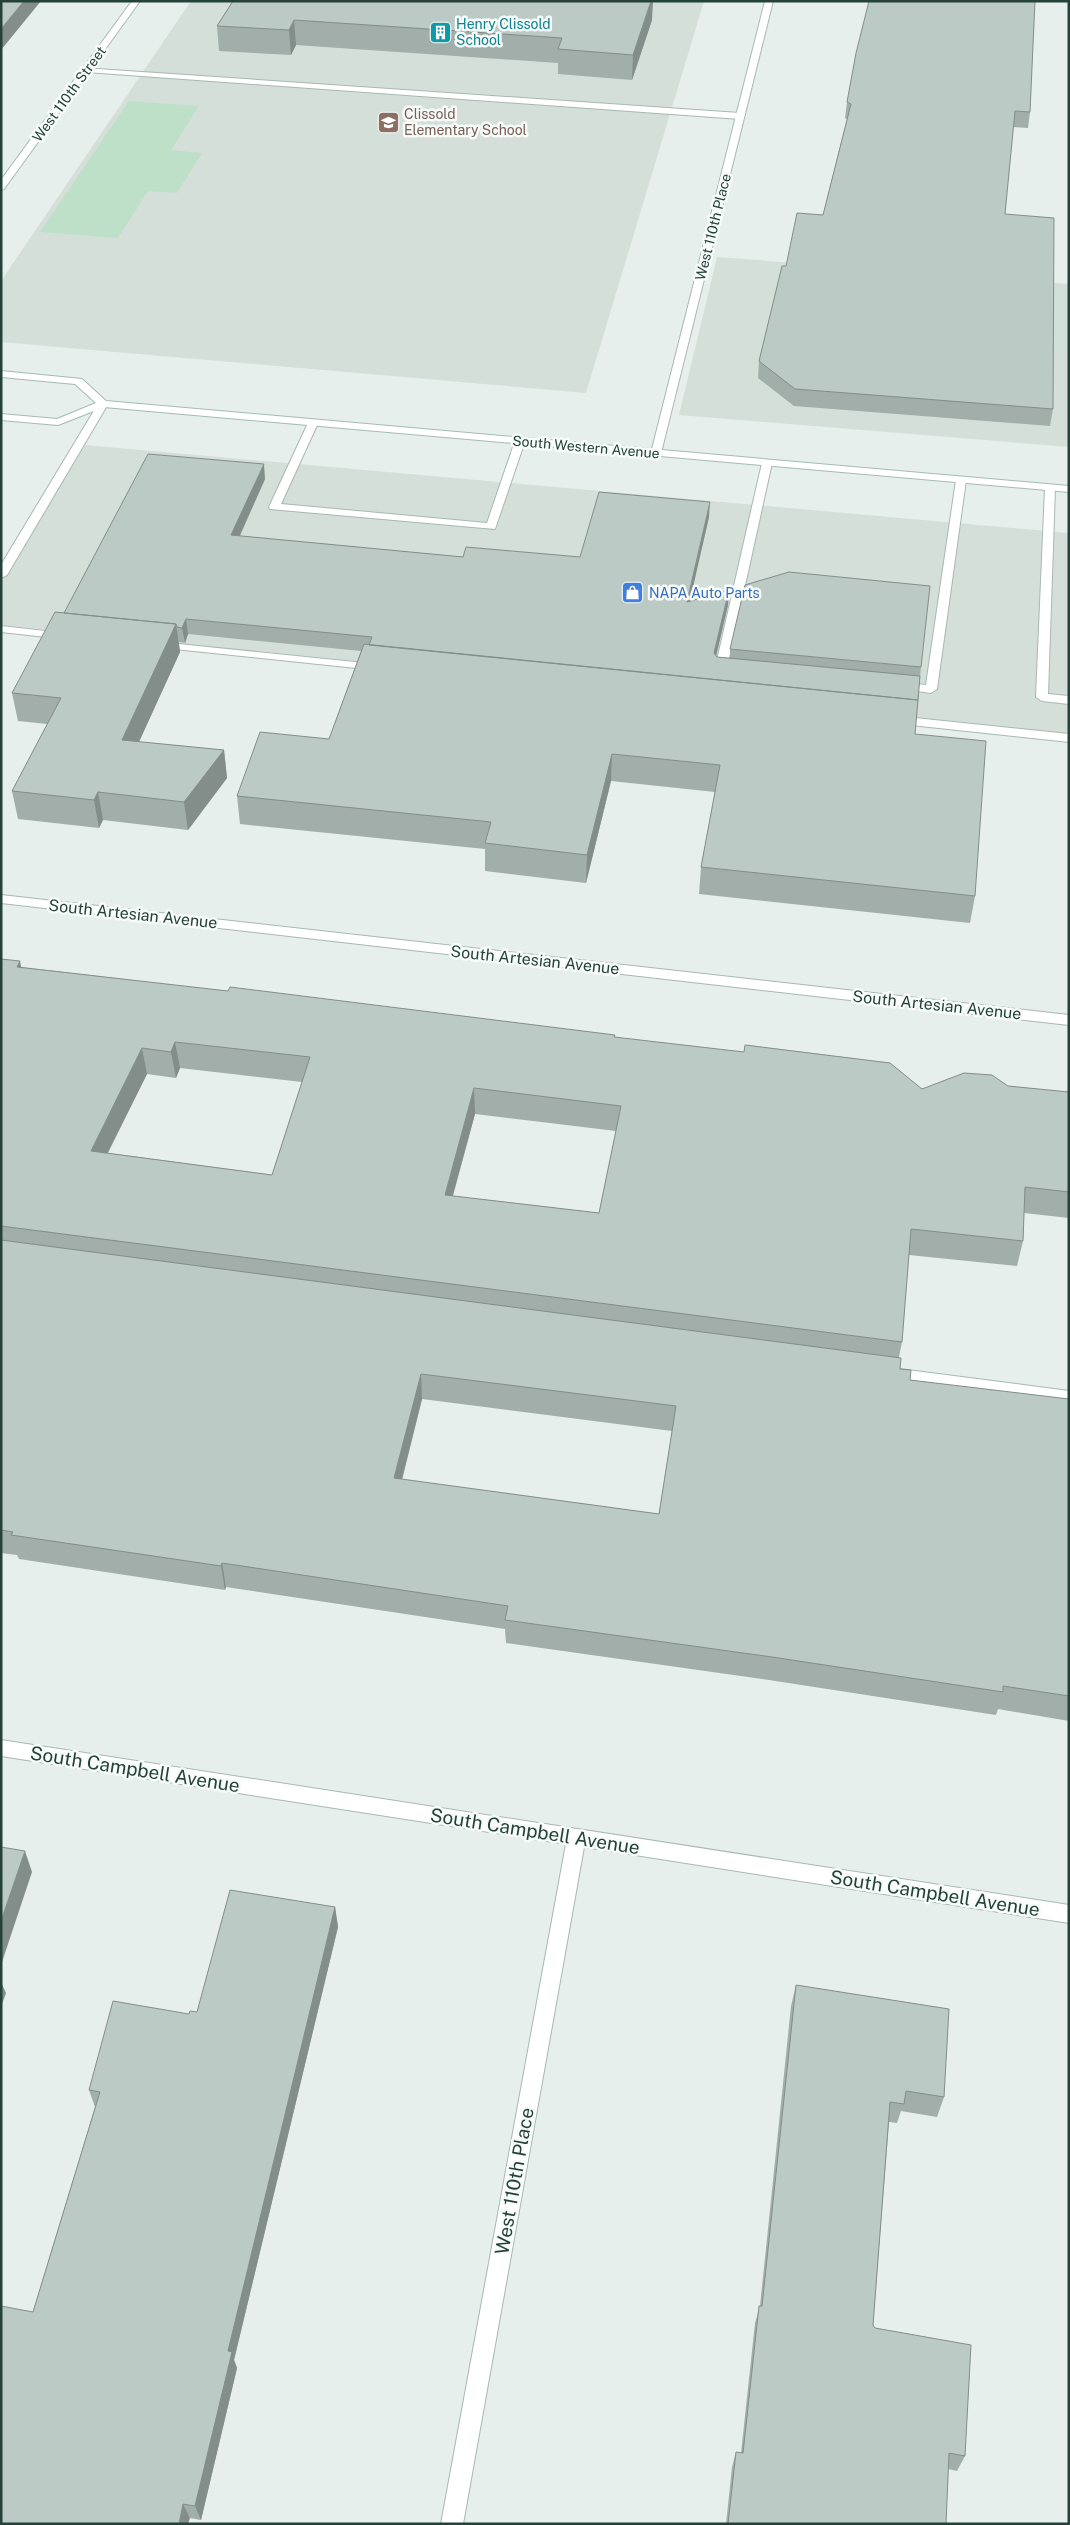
<svg xmlns="http://www.w3.org/2000/svg" width="1070" height="2525" font-family="'Public Sans',sans-serif">
<rect width="100%" height="100%" fill="#e6efeb"/>
<!-- built -->
<path fill="#d4dfda" d="M191,1H704L586,393L1,342V281Z
M717,257L1069,284V447L679,415Z
M85,445L1069,533V734L1,625V581Z"/>
<!-- green -->
<path fill="#bfe0c8" d="M129,101L199,106L171,150L202,153L177,193L148,191L118,238L40,232Z"/>
<g fill="none" stroke-linecap="round" stroke-linejoin="round">
<defs>
<path id="service" d="M83,68L740,113L744,116L740,119L86,72H83Z
M313,420L318,423L281,504L487,523L515,441L520,438L525,441L495,529L270,509L269,507L308,423Z
M767,460L772,463L727,667L733,670L727,673L715,669L762,463Z
M961,477L966,480L937,689L931,693L896,688L894,686L900,682L926,685L956,480Z
M1050,485L1055,488L1048,694L1069,696V704L1042,701L1036,697L1045,488Z
M1,626L64,633L70,636L64,639L1,632Z
M159,642L375,664L381,667L375,670L155,647V643Z
M896,716L1069,734V742L892,723L890,720Z
M892,1368L1069,1391V1403L892,1380L886,1378L884,1374L886,1370Z"/>
<path id="minor" d="M132,1H140L4,189L1,190V180Z
M765,1H773L661,453L656,456L651,453Z
M103,401L108,404L7,575L1,578V565L98,404Z
M1,895L1069,1015V1025L1,903Z
M1,1740L1069,1905V1923L584,1847L463,2524H441L566,1844L1,1756Z"/>
<path id="secondary" d="M1,371L82,379L106,401L1069,486V492L104,407L58,425L1,420V414L57,419L96,403L75,384L1,377Z"/>
</defs>
<!-- service casing -->
<use href="#service" stroke="#a8b8b2" stroke-width="2"/>
<!-- minor casing -->
<use href="#minor" stroke="#a8b8b2" stroke-width="2"/>
<!-- secondary casing -->
<use href="#secondary" stroke="#a4bbb3" stroke-width="2"/>
<!-- service -->
<use href="#service" fill="#fff" fill-rule="evenodd"/>
<!-- minor -->
<use href="#minor" fill="#fff" fill-rule="evenodd"/>
<!-- secondary -->
<use href="#secondary" fill="#fff" fill-rule="evenodd"/>
</g>
<!-- wall -->
<path fill="#a1aea9" fill-rule="evenodd" d="M233,1L652,20L632,80L558,74V63L296,45L291,55L219,51L217,26Z
M847,102L1030,112L1028,128L1013,127L1005,214L1053,409L1050,426L794,406L758,378L759,361L786,266L823,215L847,119L845,118Z
M265,479L240,536L463,557H580L709,517L689,602L729,590L728,605L716,656L717,657L730,658V649L921,667L915,734L975,896L970,923L699,894L701,867L715,792L611,781L586,883L485,871V849L240,824L237,796L329,739L361,651L188,634L185,643L179,642L180,652L139,742L224,750L227,778L188,830L103,820L99,828L18,819L12,791L47,724L18,721L12,693L64,613Z
M1,959L21,967L615,1037L922,1089L1008,1086L1069,1092V1218L1024,1213L1023,1241L1017,1266L909,1255L902,1342L899,1357L900,1369L910,1380L1069,1399V1721L998,1709L996,1715L769,1680L506,1643L505,1629L226,1587L225,1590L19,1559L17,1555L1,1553ZM180,1068L302,1082L272,1175L108,1153L147,1074L176,1078ZM475,1114L616,1131L599,1213L453,1196ZM422,1399L672,1431L659,1514L402,1480Z
M335,1907L338,1927L234,2360L237,2368L201,2520L190,2518L33,2312L95,2107L89,2090L189,2014L197,2012Z
M796,1985L944,2097L937,2117L901,2111L897,2123L889,2122L873,2325L965,2456L957,2471L948,2469L946,2524H726L732,2467L736,2452L741,2453L755,2323L760,2306L791,2006Z"/>
<!-- shaded-wall -->
<path fill="#838d89" d="M24,1H41L1,50V29Z
M651,1H653L652,20L632,80L633,55Z
M294,20L296,45L291,55L289,30Z
M264,464L265,479L233,550L231,535Z
M710,502L709,517L686,618L687,602Z
M729,590L728,605L713,669L714,653Z
M186,619L188,634L185,643L182,628Z
M176,624L180,652L127,768L122,740Z
M224,750L227,778L188,830L184,802Z
M612,754L611,781L586,883L587,855Z
M98,792L103,820L99,828L94,800Z
M20,961L25,987L17,967Z
M175,1042L180,1068L176,1078L171,1052Z
M142,1048L147,1074L96,1176L91,1151Z
M474,1088L475,1114L446,1220L445,1195Z
M421,1374L422,1399L396,1503L394,1478Z
M222,1563L226,1587L225,1590L221,1566Z
M25,1851L32,1872L1,1965V1921Z
M335,1907L338,1927L234,2360L237,2368L201,2520L195,2506L228,2351Z
M1,1982L6,1993L1,2007Z
M183,2504L190,2518L188,2524H179Z"/>
<!-- building -->
<path fill="#bbcac4" stroke="#838d89" fill-rule="evenodd" d="M1,1H24L1,29Z
M233,1H651L633,55L558,49L562,38L294,20L289,30L217,26Z
M869,1H1035L1030,112L1015,111L1005,214L1054,218L1053,409L795,389L759,361L782,266H786L797,213L823,215L851,104L847,102L856,53Z
M148,454L264,464L231,535L463,557L466,547L580,557L599,492L710,502L687,602L729,590L714,653L717,657L920,676L918,700L369,645L372,637L186,619L182,628L177,627L176,624L64,613Z
M789,572L930,586L921,667L730,649L745,585Z
M55,612L176,624L122,740L224,750L184,802L98,792L94,800L12,791L61,698L12,693Z
M364,644L918,700L915,734L986,741L975,896L701,867L720,765L612,754L587,855L485,843L491,822L237,796L260,732L329,739Z
M1,959L20,961L17,967L228,991L230,987L615,1035L614,1037L744,1052L745,1045L890,1063L922,1089L964,1073L992,1075L1008,1086L1069,1092V1192L1025,1187L1023,1241L911,1229L902,1342L1,1226ZM175,1042L310,1057L272,1175L91,1151L142,1048L171,1052ZM474,1088L621,1106L599,1213L445,1195Z
M1,1240L901,1358L900,1369L911,1370L910,1380L1069,1399V1696L1003,1686V1692L772,1657L505,1620L508,1606L222,1563L221,1566L11,1535L13,1532L1,1530ZM421,1374L676,1406L659,1514L394,1478Z
M1,1847L25,1851L1,1921Z
M230,1890L335,1907L228,2351L232,2352L195,2506L183,2504L179,2524H1V2306L33,2312L100,2092L89,2090L113,2001L189,2014L190,2011L197,2012Z
M796,1985L949,2009L944,2097L906,2091L904,2104L890,2102L873,2325L875,2328L971,2345L965,2456L949,2453L946,2524H728L736,2452L743,2453L759,2306H762Z"/>
<!-- icons -->
<defs>
<symbol id="building-square" viewBox="-11 -11 22 22"><rect x="-9" y="-9" width="18" height="18" rx="4" fill="#0f9aa8" stroke="#f7fbf9"/><path d="M-4-6H4V6H1V3H-1V6H-4ZM-2.5-4.3h1.7v1.8h-1.7ZM.8-4.3h1.7v1.8H.8ZM-2.5-1h1.7V.8h-1.7ZM.8-1h1.7V.8H.8Z" fill="#fff"/></symbol>
<symbol id="school-square" viewBox="-11 -11 22 22"><rect x="-9" y="-9" width="18" height="18" rx="4" fill="#8d6e63" stroke="#f7fbf9"/><path d="M0-5L7-2L0 1L-7-2ZM-4 1L0 2.5L4 1V4Q0 6-4 4Z" fill="#fff"/></symbol>
<symbol id="shop-square" viewBox="-11 -11 22 22"><rect x="-9" y="-9" width="18" height="18" rx="4" fill="#3f7fe0" stroke="#f7fbf9"/><path d="M-5-2.5h2.3a2.7 3.5 0 0 1 5.4 0H5L5.5 6h-11ZM-1.5-2.5h3a1.5 2.3 0 0 0-3 0Z" fill="#fff"/></symbol>
</defs>
<g fill-rule="evenodd">
<use href="#building-square" x="428" y="20" width="25" height="25"/>
<use href="#school-square" x="376" y="110" width="25" height="25"/>
<use href="#shop-square" x="620" y="580" width="25" height="25"/>
</g>
<g text-anchor="middle" dominant-baseline="central" stroke-width="5" stroke-linejoin="round" paint-order="stroke">
<!-- far-culture labels -->
<g font-size="14" fill="#0d838f" stroke="#f7fbf9" text-anchor="start">
<text x="456" y="24">Henry Clissold<tspan x="456" dy="16">School</tspan></text>
</g>
<!-- far-street labels -->
<g font-size="14" fill="#24423a" stroke="#f7fbf9">
<text transform="translate(69 94) rotate(-54)">West 110th Street</text>
<text transform="translate(713 227) rotate(-76)">West 110th Place</text>
<text transform="translate(586 447) rotate(5)">South Western Avenue</text>
</g>
<!-- far-education labels -->
<g font-size="14" fill="#785e54" stroke="#f7fbf9" text-anchor="start">
<text x="404" y="114">Clissold<tspan x="404" dy="16">Elementary School</tspan></text>
</g>
<!-- far-shop labels -->
<g font-size="14" fill="#366cbe" stroke="#f7fbf9" text-anchor="start">
<text x="649" y="593">NAPA Auto Parts</text>
</g>
<!-- street labels -->
<g font-size="16" fill="#24423a" stroke="#f7fbf9">
<text transform="translate(133 914) rotate(6)">South Artesian Avenue</text>
<text transform="translate(535 960) rotate(6)">South Artesian Avenue</text>
<text transform="translate(937 1005) rotate(6)">South Artesian Avenue</text>
</g>
<!-- near-street labels -->
<g font-size="19" fill="#24423a" stroke="#f7fbf9">
<text transform="translate(135 1769) rotate(9)">South Campbell Avenue</text>
<text transform="translate(535 1831) rotate(9)">South Campbell Avenue</text>
<text transform="translate(935 1893) rotate(9)">South Campbell Avenue</text>
<text transform="translate(514 2181) rotate(-80)">West 110th Place</text>
</g>
</g>
<!-- border -->
<rect width="1070" height="2525" fill="none" stroke="#24423a" stroke-width="5"/>
</svg>
